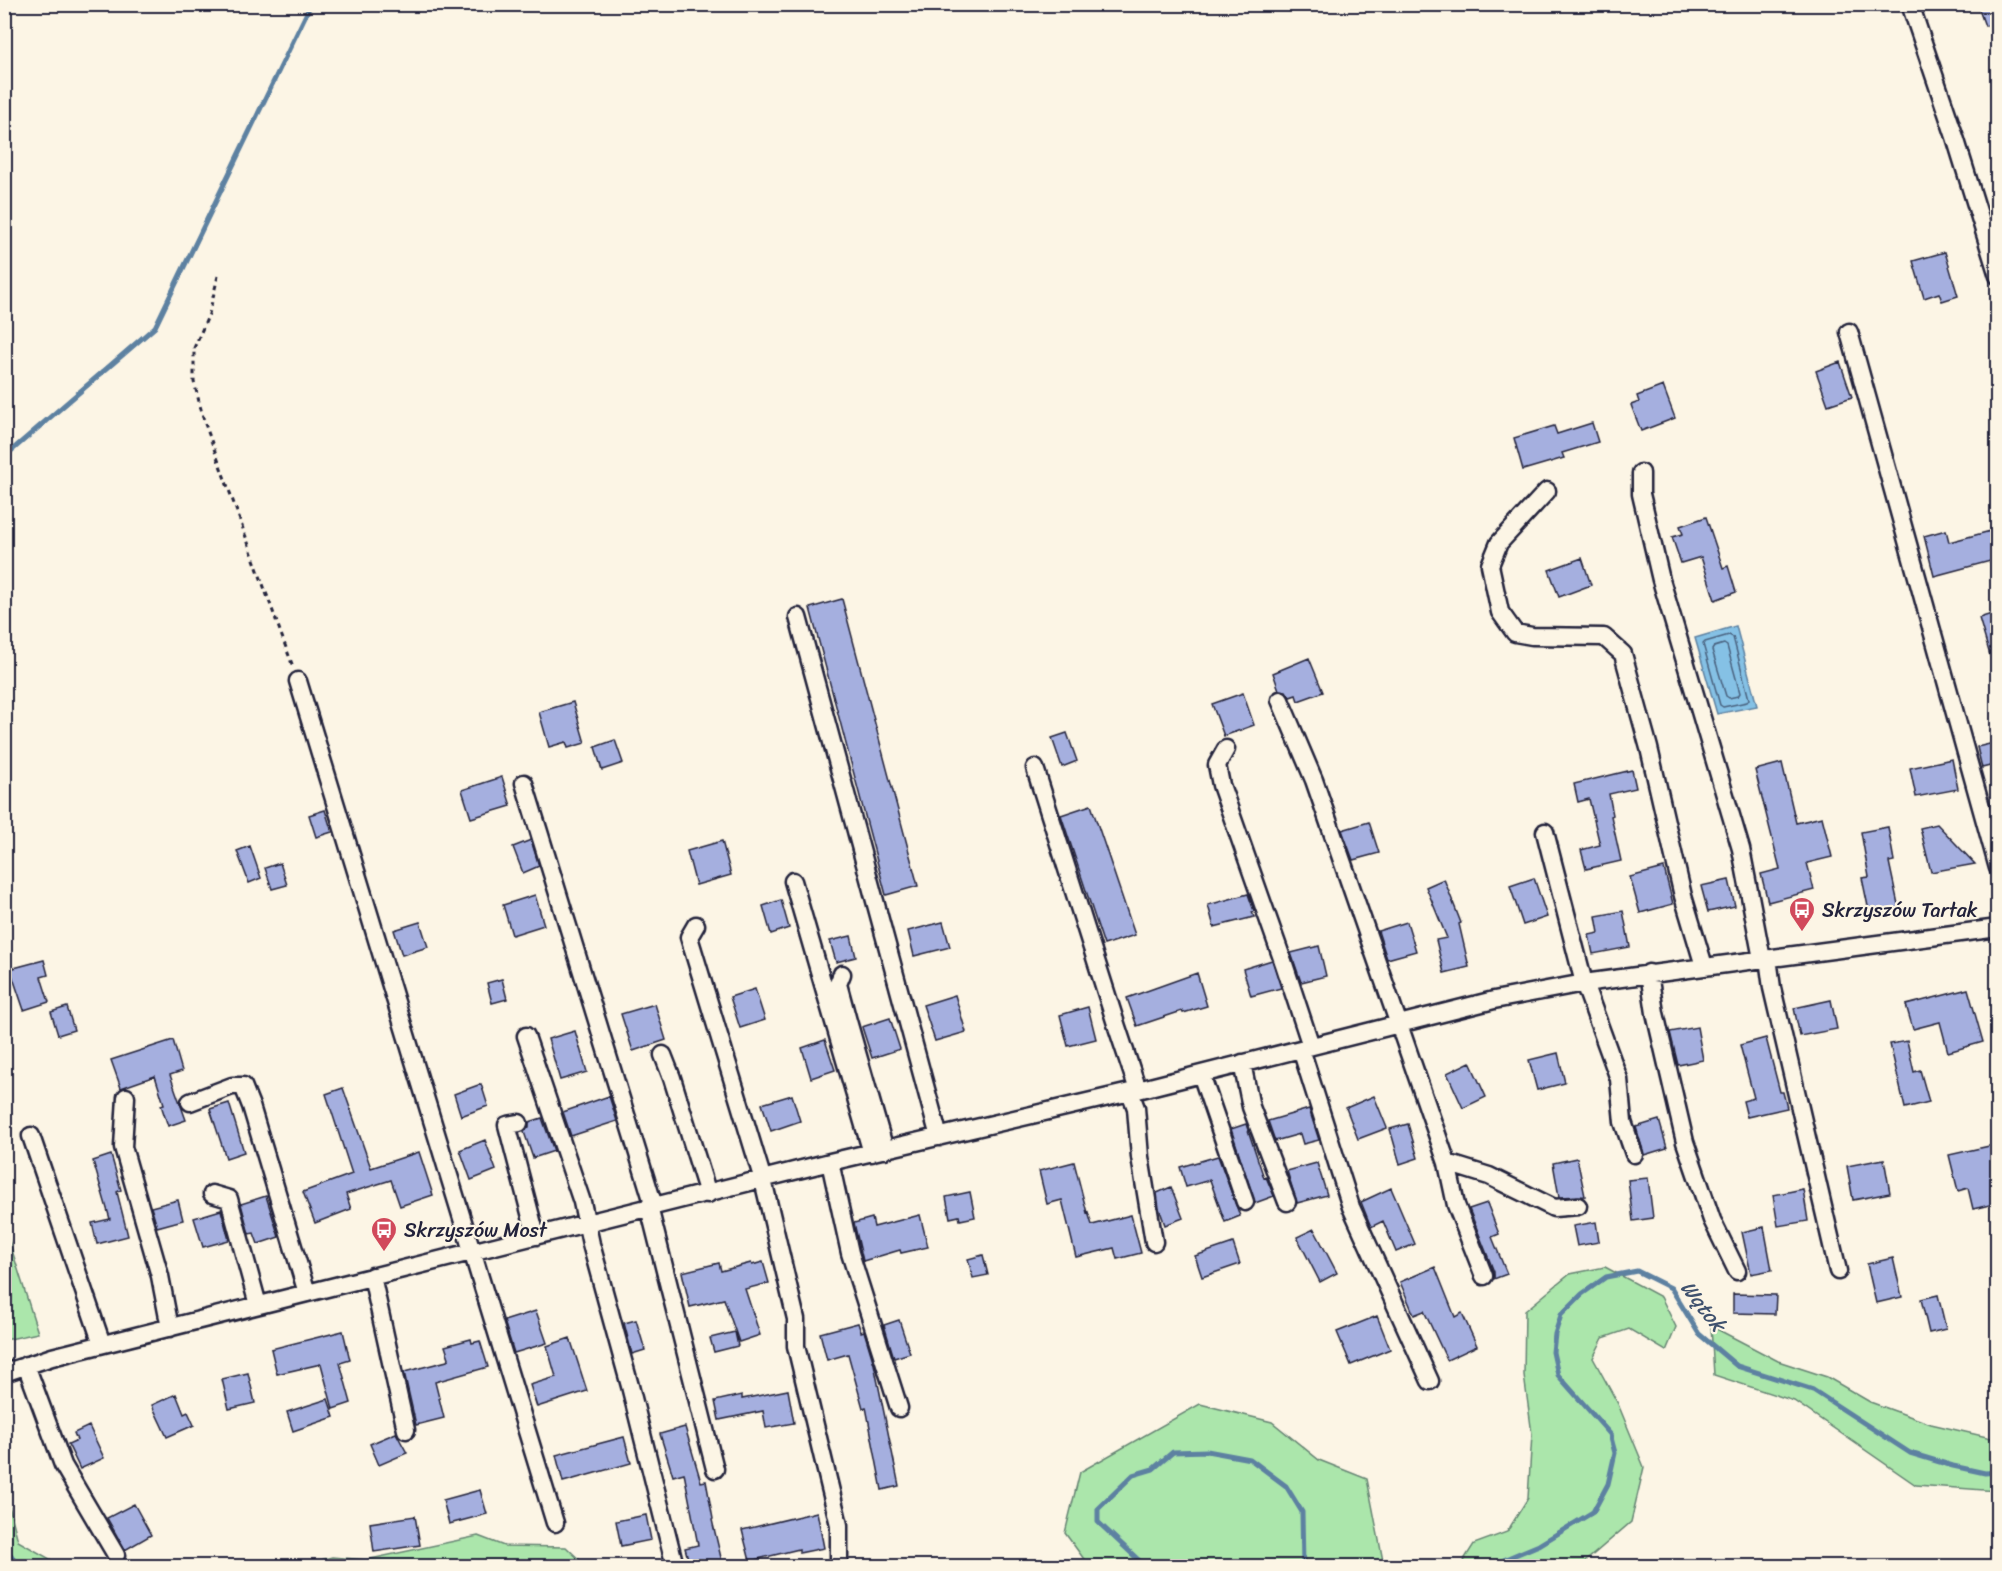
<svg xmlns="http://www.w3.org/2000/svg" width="2002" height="1571" font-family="Sriracha,sans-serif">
<rect width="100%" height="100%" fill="#fcf5e5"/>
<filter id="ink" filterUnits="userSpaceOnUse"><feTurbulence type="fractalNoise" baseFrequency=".0167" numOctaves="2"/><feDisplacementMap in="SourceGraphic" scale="12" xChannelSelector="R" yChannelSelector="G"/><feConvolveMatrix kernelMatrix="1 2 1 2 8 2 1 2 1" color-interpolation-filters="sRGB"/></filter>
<g filter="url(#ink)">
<!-- green -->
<path fill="#abe6ab" stroke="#668473" stroke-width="1.5" d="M5,1228L38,1333L5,1340H4Z
M1605,1267L1661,1297L1676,1327L1666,1351L1629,1329L1603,1338L1593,1358L1618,1404L1644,1467L1631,1522L1581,1565L1569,1566H1460L1474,1544L1507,1532L1528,1498L1532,1434L1524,1375L1525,1311L1570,1274Z
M1711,1326L1778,1361L1827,1377L1870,1402L1931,1424L1991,1438L1997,1435V1491L1916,1485L1794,1401L1714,1375Z
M1200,1404L1272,1422L1319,1460L1367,1479L1384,1566H1089L1065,1533L1080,1472Z
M4,1486L18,1541L50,1559L58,1566H5Z
M478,1536L504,1546L566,1547L586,1566H298L332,1557L366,1560Z"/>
<!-- water -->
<path fill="#85c1e5" stroke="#5d81a1" stroke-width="1.5" d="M1736,626L1757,706L1717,714L1695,638Z"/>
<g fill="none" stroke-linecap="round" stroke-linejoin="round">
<!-- shore -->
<path stroke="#4a627f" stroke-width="1.5" d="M1729,635L1733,637L1749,699L1747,702L1723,707L1720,705L1703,644L1705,642Z
M1724,644L1727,646L1740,693L1738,696L1729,698L1726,696L1712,650L1714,647Z"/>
<!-- stream -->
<path stroke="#5d81a1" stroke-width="5" d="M4,457L155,327L311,4
M4,1546L19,1566
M1145,1566L1098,1522V1509L1133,1475L1153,1469L1173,1452L1207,1451L1250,1459L1286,1486L1302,1512L1303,1566
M1493,1566L1508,1558L1539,1545L1593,1512L1608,1484L1615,1453L1610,1434L1558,1375L1553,1352L1555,1334L1561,1315L1582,1294L1606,1277L1637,1271L1671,1288L1699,1334L1737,1366L1813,1390L1910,1453L1953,1466L1985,1473L1998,1472"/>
</g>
<!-- building -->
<path fill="#a5afdf" stroke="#22223b" stroke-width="1.5" d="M1977,4H1998V22L1985,26Z
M1945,252L1958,296L1942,301L1939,293L1924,298L1913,261Z
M1840,362L1852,397L1828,405L1816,371Z
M1663,386L1675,418L1641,431L1631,405L1639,402L1637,396Z
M1592,423L1598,442L1562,453L1564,458L1523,470L1514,438L1554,426L1557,434Z
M1706,517L1723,568L1728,566L1736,592L1715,600L1701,557L1681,563L1672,537L1683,534L1680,526Z
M1998,529V559L1934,576L1924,536L1946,530L1949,542Z
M1582,558L1591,585L1559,597L1549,570Z
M842,599L918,886L886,895L810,608Z
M1998,612V669H1994L1979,618Z
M1309,658L1323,692L1298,701L1296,695L1290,697L1286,691L1279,690L1273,673Z
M1243,693L1254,725L1224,736L1212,704Z
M573,702L585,743L568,748L566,742L549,747L539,712Z
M1067,733L1077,761L1062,767L1052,738Z
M615,740L623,763L602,770L595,747Z
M1998,742V764L1982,768L1977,747Z
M1952,759L1958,789L1916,797L1910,768Z
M1782,763L1796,823L1822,817L1832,857L1807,863L1814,890L1768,902L1761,874L1780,869L1755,770Z
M1632,770L1636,788L1609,794L1613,815L1611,816L1621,861L1586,869L1581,850L1600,845L1589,799L1578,802L1574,784Z
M502,777L511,806L471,818L462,790Z
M1091,805L1135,935L1104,945L1061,815Z
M325,810L332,832L316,837L309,815Z
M1369,822L1379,853L1353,860L1342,830Z
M1937,824L1975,864L1931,872L1920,828Z
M1888,827L1894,861L1889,862L1899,909L1870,916L1862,878L1869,877L1861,832Z
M531,840L539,866L523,873L513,847Z
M722,841L731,875L696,885L687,851Z
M250,846L261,878L249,883L237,851Z
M280,863L287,885L272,889L265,868Z
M1664,868L1673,904L1640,913L1630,877Z
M1534,878L1547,917L1523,925L1510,886Z
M1444,879L1461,923L1459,924L1469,967L1444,973L1436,940L1447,938L1426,887Z
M1729,880L1735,906L1708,912L1701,886Z
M1248,894L1254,911L1252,912L1254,917L1214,927L1208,905Z
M535,895L544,925L512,935L503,905Z
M781,900L789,928L771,934L763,906Z
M1623,911L1630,947L1593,954L1589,935L1599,933L1596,916Z
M420,922L428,947L402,955L394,930Z
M943,922L950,947L914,956L908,931Z
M1407,922L1416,951L1387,959L1378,931Z
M851,936L856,957L836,962L830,941Z
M1319,946L1326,976L1301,982L1291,953Z
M44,960L48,975L41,977L49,1002L24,1010L10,969Z
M1272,960L1281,988L1251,996L1243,969Z
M1197,973L1207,1006L1183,1013L1182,1011L1137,1026L1127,998Z
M502,979L507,999L492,1003L487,983Z
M755,989L765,1020L740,1028L730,997Z
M1968,989L1983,1042L1948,1052L1940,1022L1913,1029L1906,1005Z
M955,995L966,1032L935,1041L923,1005Z
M1831,1000L1837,1029L1800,1036L1794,1008Z
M655,1004L666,1040L633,1051L621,1014Z
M67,1007L74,1030L58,1035L51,1012Z
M1088,1007L1096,1039L1068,1046L1060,1015Z
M890,1018L900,1049L872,1058L862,1027Z
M1697,1027L1703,1060L1678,1065L1670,1032Z
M575,1031L587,1072L560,1080L548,1039Z
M1766,1038L1780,1092H1783L1787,1108L1747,1117L1743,1101L1754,1098L1740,1045Z
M173,1040L182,1071L170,1075L186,1120L168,1126L161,1105L164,1104L155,1076L121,1088L111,1060Z
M825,1040L835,1070L811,1078L802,1048Z
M1907,1041L1914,1072L1920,1070L1929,1102L1905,1108L1890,1044Z
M1558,1053L1565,1083L1537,1090L1529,1060Z
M1470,1062L1486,1097L1463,1108L1447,1073Z
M481,1084L488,1106L461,1116L454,1094Z
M343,1088L371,1168L419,1152L433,1195L400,1206L391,1180L346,1194L351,1209L315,1223L303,1192L352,1174L326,1094Z
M792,1095L800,1121L771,1131L762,1104Z
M609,1096L617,1121L571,1136L563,1112Z
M1374,1096L1387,1128L1358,1139L1346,1108Z
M229,1103L244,1152L226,1158L210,1109Z
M1309,1109L1319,1140L1303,1144L1300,1134L1275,1141L1268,1121Z
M542,1118L554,1151L533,1158L524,1132L529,1127V1122Z
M1659,1120L1667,1148L1644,1155L1636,1127Z
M1246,1124L1264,1178L1266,1177L1274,1196L1255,1203L1231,1129Z
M1408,1124L1418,1158L1400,1164L1390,1129Z
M485,1140L496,1170L471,1180L460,1150Z
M1994,1145L1998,1159V1203L1973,1209L1968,1188L1958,1191L1949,1155Z
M111,1155L121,1190L117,1192L128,1236L97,1244L92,1223L110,1219L93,1161Z
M1218,1156L1240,1216L1225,1222L1210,1180L1186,1187L1180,1167Z
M1577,1158L1585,1196L1559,1197L1553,1163Z
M1884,1159L1890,1193L1853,1200L1847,1166Z
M1074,1162L1087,1213L1088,1212L1092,1225L1131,1215L1141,1253L1117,1259L1114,1248L1076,1257L1062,1200L1047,1204L1039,1171Z
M1317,1163L1327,1195L1297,1203L1287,1171Z
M1648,1178L1653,1218L1633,1221L1628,1180Z
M1171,1187L1183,1218L1165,1225L1159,1208L1157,1193Z
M1391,1188L1415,1244L1396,1252L1383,1221L1371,1227L1361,1202Z
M1803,1189L1808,1221L1778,1226L1773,1195Z
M970,1192L975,1217L960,1220L959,1216L950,1218L946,1197Z
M266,1196L279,1237L258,1244L254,1233L249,1234L241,1204Z
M178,1200L183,1220L157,1227L151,1207Z
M1487,1203L1499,1234L1492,1237L1507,1274L1494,1279V1272L1469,1209Z
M221,1210L229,1240L203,1247L194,1218Z
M920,1215L928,1247L901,1253L900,1250L863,1261L854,1223L872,1218L874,1227Z
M1596,1222L1599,1242L1577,1246L1573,1226Z
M1764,1227L1772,1270L1751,1274L1742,1232Z
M1314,1229L1337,1273L1320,1282L1297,1237Z
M1233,1243L1240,1264L1202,1277L1195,1256Z
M983,1255L988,1275L973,1278L968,1259Z
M1893,1258L1902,1297L1876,1303L1867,1264Z
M763,1262L769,1283L745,1289L760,1335L739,1342L724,1299L690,1307L682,1272L719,1263L721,1271L751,1263L752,1265Z
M1435,1267L1455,1317L1462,1313L1477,1346L1447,1360L1424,1311L1414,1315L1400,1282Z
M1733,1294L1776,1295L1775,1314L1733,1313Z
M1938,1295L1946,1329L1929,1333L1921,1299Z
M536,1311L547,1343L514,1353L504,1321Z
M1377,1316L1390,1349L1351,1365L1337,1332Z
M636,1320L645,1350L632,1354L624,1323Z
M899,1320L910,1353L894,1358L884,1325Z
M858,1323L861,1332L864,1331L874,1364L899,1486L882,1490L866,1407L863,1408L848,1354L827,1360L820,1333Z
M343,1331L350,1360L340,1363L351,1403L333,1409L321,1364L277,1374L271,1349Z
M735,1332L738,1346L714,1352L710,1338Z
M570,1338L587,1391L537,1407L530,1385L556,1377L547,1346Z
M471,1339L472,1343L480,1341L488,1367L435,1382L444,1418L416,1425L404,1372L447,1361L449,1358L445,1346Z
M248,1373L255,1403L229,1409L222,1379Z
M788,1390L794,1423L766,1428L763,1411L719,1420L715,1401L742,1395V1399Z
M176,1394L184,1414L188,1412L194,1425L167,1437L152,1405Z
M328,1399L334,1417L293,1431L287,1412Z
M89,1426L104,1458L80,1469L68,1444L77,1440L74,1433Z
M685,1427L701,1482L706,1481L713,1519L712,1520L723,1566H690L685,1548L698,1545L684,1473L673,1476L660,1434Z
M396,1433L407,1453L379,1465L370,1444Z
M624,1437L631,1463L563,1482L556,1455Z
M480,1490L487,1514L449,1524L443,1500Z
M134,1504L151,1535L125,1550L107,1518Z
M817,1512L824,1548L799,1553V1549L750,1561L742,1530Z
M646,1515L651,1540L621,1546L616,1521Z
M415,1516L420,1545L374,1552L370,1523Z"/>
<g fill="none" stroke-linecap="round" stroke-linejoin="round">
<defs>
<path id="minor" d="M1910,4L1955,137L1998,276
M1849,332L1998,868
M1641,473V494L1661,580L1741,849L1762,959
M1547,491L1499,543L1490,565L1500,612L1515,633L1532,636L1604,637L1623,654L1649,748L1683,896L1704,966
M798,617L939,1137
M298,681L555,1523
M1280,700L1314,780L1447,1163L1456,1205L1484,1276
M1226,749L1217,765L1221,785L1284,964L1311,1046
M1035,768L1117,1027L1138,1090
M524,783L654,1206
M1545,832L1584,983L1619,1079L1623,1122L1634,1154
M793,881L872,1153
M696,925L689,937L763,1180L796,1319V1346L839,1525V1562
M1768,958L1772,988L1838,1271
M1649,973L1655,1013L1685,1142L1712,1220L1737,1271
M842,974L838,984L848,1021L885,1150
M526,1036L582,1202L591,1244L630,1386L675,1566
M1301,1049L1351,1207L1430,1381
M663,1055L672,1078L708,1194
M1242,1063L1251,1107L1287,1202
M1201,1074L1245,1202
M1130,1092L1136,1108L1140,1157L1154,1242
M126,1097L123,1147L160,1276L170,1328
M190,1102L232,1086H243L251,1106L307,1293
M519,1123L507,1125L536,1236
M31,1136L102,1344
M830,1162L850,1253L899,1408
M1447,1163L1489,1176L1554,1208L1578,1206
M212,1194L229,1199L258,1305
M649,1207L715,1469
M372,1276L406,1430
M26,1365L63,1465L116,1555
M4,1373L52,1357L830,1162L1130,1092L1494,1000L1584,983L1998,928"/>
</defs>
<!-- minor casing -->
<use href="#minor" stroke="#22223b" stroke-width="21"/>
<!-- path -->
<path stroke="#22223b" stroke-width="3" stroke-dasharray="4.5 4.5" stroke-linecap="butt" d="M218,276L209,314L194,348V382L204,421L293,667"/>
<!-- minor -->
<use href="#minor" stroke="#fcf5e5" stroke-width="16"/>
</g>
</g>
<!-- icons -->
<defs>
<symbol id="bus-pin" viewBox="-11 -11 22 30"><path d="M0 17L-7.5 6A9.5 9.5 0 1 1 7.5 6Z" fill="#d1495b" stroke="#fcf5e5"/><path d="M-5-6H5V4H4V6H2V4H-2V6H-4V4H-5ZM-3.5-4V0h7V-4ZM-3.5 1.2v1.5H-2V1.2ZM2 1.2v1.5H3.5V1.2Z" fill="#fff"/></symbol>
</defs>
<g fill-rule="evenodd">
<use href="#bus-pin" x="1787" y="895" width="30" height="40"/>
<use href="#bus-pin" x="369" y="1215" width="30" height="40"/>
</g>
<g text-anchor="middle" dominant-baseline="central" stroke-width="4.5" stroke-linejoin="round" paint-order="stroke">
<!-- poi labels -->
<g font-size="20" fill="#22223b" stroke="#fcf5e5" text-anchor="start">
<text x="1822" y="910">Skrzyszów Tartak</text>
<text x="404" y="1230">Skrzyszów Most</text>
</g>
<!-- water labels -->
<g font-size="21" font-style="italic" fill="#40526e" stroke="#fcf5e5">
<text transform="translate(1703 1306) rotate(52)">Wątok</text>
</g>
</g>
<!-- margin -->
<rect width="2002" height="1571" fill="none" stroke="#fcf5e5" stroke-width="24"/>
<rect x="12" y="12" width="1978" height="1547" fill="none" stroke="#22223b" stroke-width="2" filter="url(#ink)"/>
</svg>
